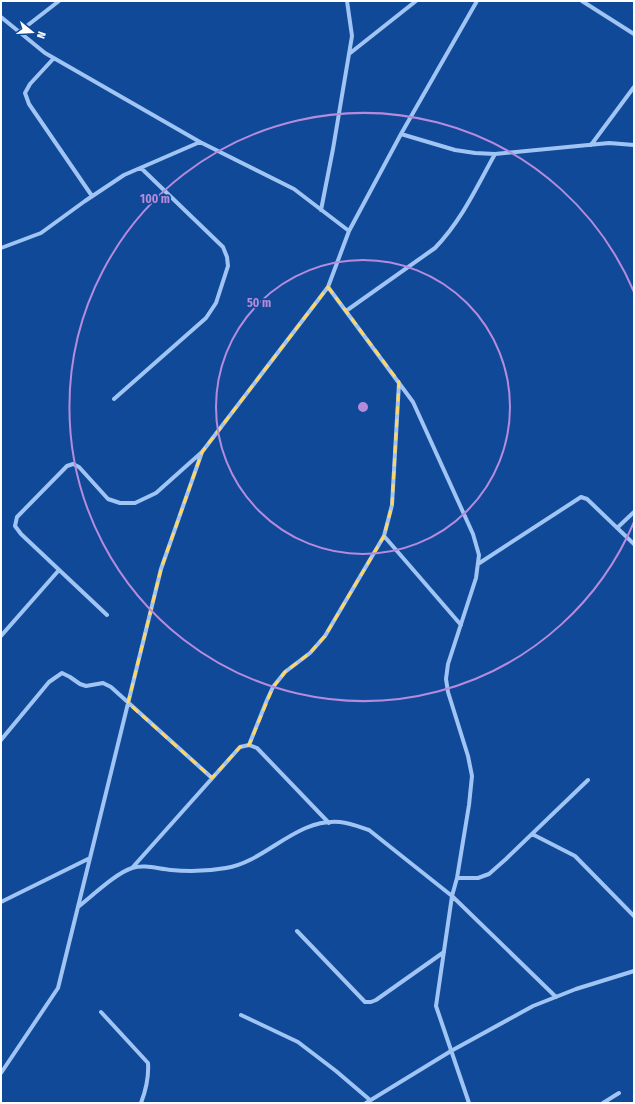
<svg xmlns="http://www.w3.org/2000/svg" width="635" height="1104" font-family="'Fira Sans Condensed',sans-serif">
<rect width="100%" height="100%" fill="#104998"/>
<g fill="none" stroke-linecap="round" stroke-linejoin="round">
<!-- minor -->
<path stroke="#a0c5f4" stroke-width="4" d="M582,1L634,34
M1,17L45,53L200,142L294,189L349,231
M19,32L59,1
M349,54L416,1
M54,58L30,84L25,93L29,104L92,196
M401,134L455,150L475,153L495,154L609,143L634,145
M591,145L634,87
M321,210L333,149L352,36L347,1
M1,248L41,233L85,201L124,175L200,142
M346,311L435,248C462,220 476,188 495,154
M114,399L206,318L216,303L228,266L227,257L223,247L141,168
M617,528L634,512
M384,536L461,625
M478,564L581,497L587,499L634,544
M107,615L21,534L15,526L17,517L67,466L73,464L79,467L108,499L120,503H135L156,493L202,452
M1,636L59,570
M1,740L49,682L62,673L70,677L80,684L86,686L103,683L111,687L212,778
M249,745L267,700L273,687L285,672L310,653L325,636L384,536L392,505L399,383
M532,834L575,856L634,916
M132,868L240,747L249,745L257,748L329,823
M457,878H478L489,874L506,859L588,780
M1,902L90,858L161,569L202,452L328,287
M78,907C92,896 116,873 132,868C145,864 158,869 171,870C189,872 209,871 226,868C267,861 296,818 340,822C350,823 360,827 369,830L452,896L556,997
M297,931L365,1002H371L376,1000L444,952
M101,1012L148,1063C149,1077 146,1090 141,1103
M241,1015L298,1042L336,1071L370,1100
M1,1073L58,988L90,858
M366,1103L451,1051L533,1006L576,989L634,971
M469,1103L436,1006L452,896L457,878L469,805L472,776L468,756L448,692L446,679L448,664L476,578L479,555L473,534L413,402L328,287L349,231L401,134L477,1
M603,1103L619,1093"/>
</g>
<!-- marked area -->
<path fill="none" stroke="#ffd563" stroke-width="3" stroke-dasharray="8 5" stroke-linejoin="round" d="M328,287L399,382L392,505L384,536L325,636L310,653L285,672L273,687L249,745L240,747L212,778L128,703L161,569L202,452Z"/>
<!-- distance rings -->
<g fill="none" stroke="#b68bdc" stroke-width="2">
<circle cx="363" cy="407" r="147"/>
<path d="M634 522A294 294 0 1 1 634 292"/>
</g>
<circle cx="363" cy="407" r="6" fill="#b68bdc" stroke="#104998" stroke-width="2"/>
<g font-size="12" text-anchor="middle" font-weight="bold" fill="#b68bdc" stroke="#104998" stroke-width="3.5" stroke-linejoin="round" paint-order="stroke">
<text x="155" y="203">100 m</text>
<text x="259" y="307">50 m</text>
</g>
<!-- border -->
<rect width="635" height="1104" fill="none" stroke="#ffffff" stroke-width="4"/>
<!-- north arrow -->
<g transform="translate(32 32) rotate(108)" stroke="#104998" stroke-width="3" paint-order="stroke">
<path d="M0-3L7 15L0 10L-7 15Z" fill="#ffffff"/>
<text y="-6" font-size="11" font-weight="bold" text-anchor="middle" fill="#ffffff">N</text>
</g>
</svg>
